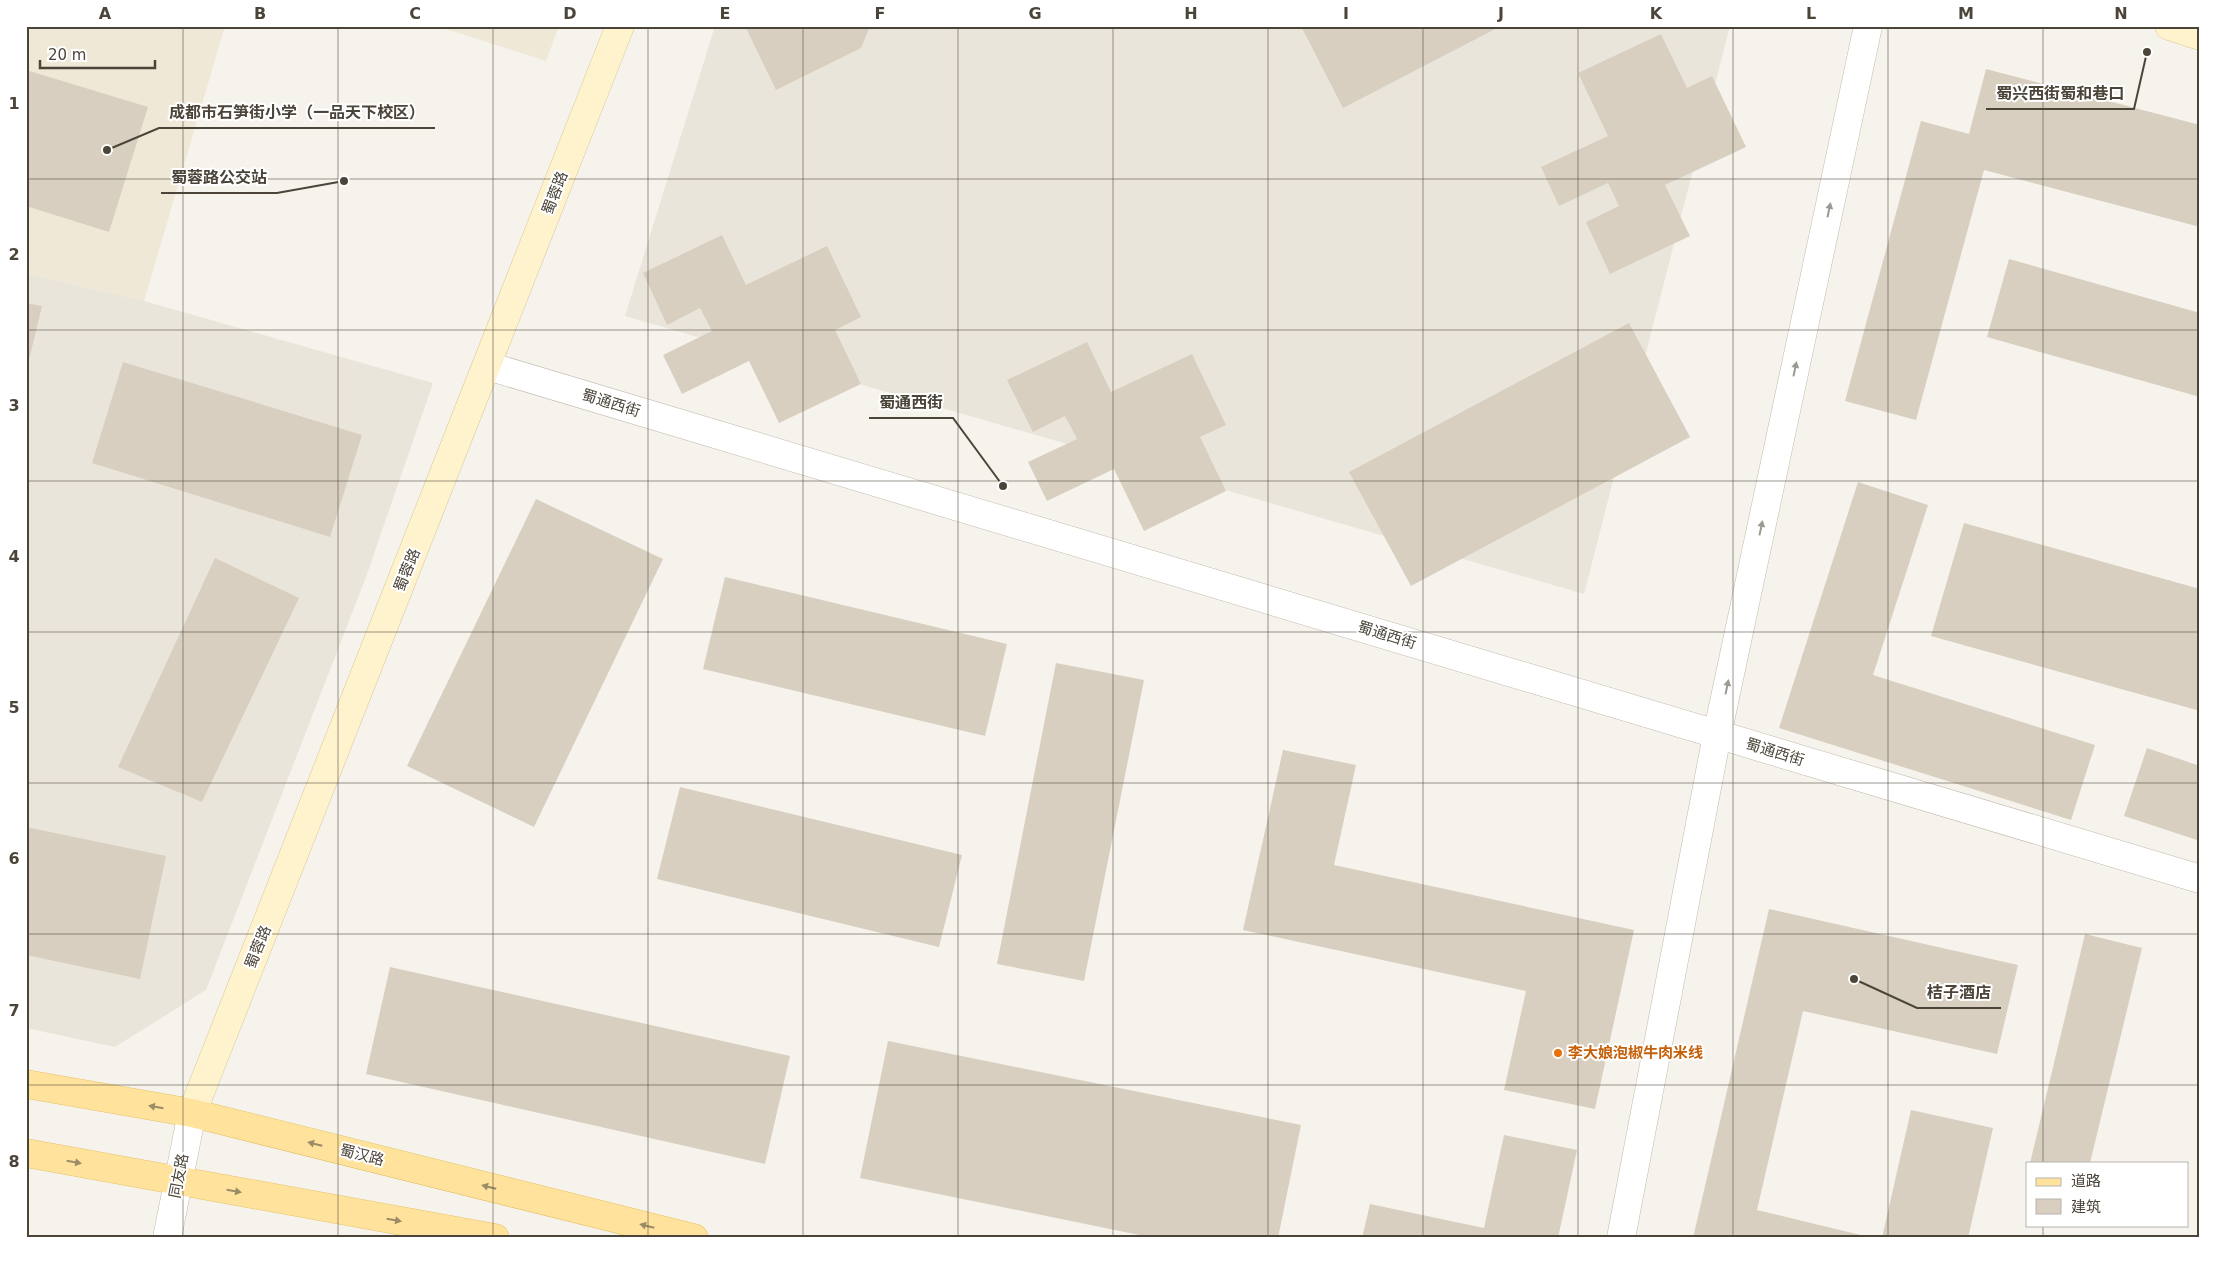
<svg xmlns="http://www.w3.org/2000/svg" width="2226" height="1264" font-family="'DejaVu Sans','Noto Sans SC',sans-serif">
<rect width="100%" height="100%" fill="#f6f3ec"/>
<!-- residential -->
<path fill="#eae5da" d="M715,26H1730L1584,594L625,316Z
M26,273L144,301L433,383L366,577L206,990L115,1047L26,1028Z"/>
<!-- education -->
<path fill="#efe8d6" d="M26,26H225L144,301L26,273Z
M437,26H559L546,61Z"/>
<!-- building -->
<path fill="#d8cfc1" d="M745,26H870L861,48L776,90Z
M1301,26H1501L1343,108Z
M1661,34L1687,88L1712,76L1746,147L1665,185L1690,236L1610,274L1586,222L1619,206L1608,183L1559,206L1541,167L1608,136L1578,73Z
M1986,69L2200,125V227L1984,170L1916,420L1845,401L1921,121L1969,134Z
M26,70L148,107L109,232L26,206Z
M722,235L746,285L827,246L861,317L835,330L861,384L779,423L749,361L682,394L663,355L712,331L700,308L667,325L643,273Z
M2009,259L2200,313V397L1987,337Z
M26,303L42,306L27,368H26Z
M1629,323L1690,437L1411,586L1349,472Z
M1087,342L1111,392L1192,354L1226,425L1200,437L1226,491L1144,531L1114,469L1047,501L1028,462L1077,439L1065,416L1033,432L1007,380Z
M123,362L362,435L330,537L92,463Z
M1858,482L1928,505L1873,675L2095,745L2071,820L1779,728Z
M536,499L663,559L534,827L407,766Z
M1964,523L2200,589V711L1931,636Z
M215,558L299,598L202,802L118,767Z
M725,577L1007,644L985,736L703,669Z
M1056,663L1144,680L1084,981L997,964Z
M2147,748L2200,766V841L2124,816Z
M1283,750L1356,765L1334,865L1634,930L1595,1109L1504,1090L1526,991L1243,930Z
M680,787L962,855L939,947L657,879Z
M26,827L166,856L140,979L26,955Z
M1769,909L2018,965L1997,1054L1803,1011L1757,1210L1873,1238H1693Z
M2085,934L2142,948L2090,1163H2030Z
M390,967L790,1056L765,1164L366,1074Z
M888,1041L1301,1125L1278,1238H1154L860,1178Z
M1911,1110L1993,1128L1968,1238H1882Z
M1504,1135L1577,1150L1558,1238H1362L1370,1204L1484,1228Z"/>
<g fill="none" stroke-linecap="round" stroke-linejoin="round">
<defs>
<path id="street" d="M488,366L2200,879
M167,1238L192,1113
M1621,1238L1717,735L1868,26"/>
<path id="secondary" d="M2169,26L2200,36
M192,1113L620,26"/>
<path id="primary" d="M26,1084L192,1113L694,1238
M26,1153L495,1238"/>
</defs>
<!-- street casing -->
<use href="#street" stroke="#c2bbae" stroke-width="29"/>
<!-- secondary casing -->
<use href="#secondary" stroke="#d6c79b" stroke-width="29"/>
<!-- primary casing -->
<use href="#primary" stroke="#e6c16a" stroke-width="29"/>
<!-- street -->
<use href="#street" stroke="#fff" stroke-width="28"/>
<!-- secondary -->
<use href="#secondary" stroke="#fff3cd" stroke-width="28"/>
<!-- primary -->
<use href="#primary" stroke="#ffe39c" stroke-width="28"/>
</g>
<!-- one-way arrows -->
<defs><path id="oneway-solid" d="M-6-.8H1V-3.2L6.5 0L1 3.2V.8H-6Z" transform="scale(1.25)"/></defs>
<g fill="#9c9892">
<use href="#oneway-solid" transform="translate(1829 210) rotate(-78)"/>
<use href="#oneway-solid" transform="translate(1795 369) rotate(-78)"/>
<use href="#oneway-solid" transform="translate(1761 528) rotate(-78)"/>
<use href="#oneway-solid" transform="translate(1727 687) rotate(-78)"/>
</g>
<g fill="#9c8c66">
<use href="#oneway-solid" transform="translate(156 1107) rotate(-170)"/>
<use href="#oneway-solid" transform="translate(315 1144) rotate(-166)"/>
<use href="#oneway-solid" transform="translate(74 1162) rotate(10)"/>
<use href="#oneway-solid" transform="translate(489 1187) rotate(-166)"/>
<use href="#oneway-solid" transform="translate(234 1191) rotate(10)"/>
<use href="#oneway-solid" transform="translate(394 1220) rotate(10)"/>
<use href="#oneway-solid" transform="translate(647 1226) rotate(-166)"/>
</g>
<!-- grid -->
<path fill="none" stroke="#4b4439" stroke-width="1" stroke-opacity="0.55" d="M183,26V1238M338,26V1238M493,26V1238M648,26V1238M803,26V1238M958,26V1238M1113,26V1238M1268,26V1238M1423,26V1238M1578,26V1238M1733,26V1238M1888,26V1238M2043,26V1163M26,179H2200M26,330H2200M26,481H2200M26,632H2200M26,783H2200M26,934H2200M26,1085H2200M2043,1225V1238"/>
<!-- markers -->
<circle fill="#e8710a" stroke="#fff" stroke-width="2" cx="1558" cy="1053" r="5"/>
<g text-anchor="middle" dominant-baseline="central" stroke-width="4" stroke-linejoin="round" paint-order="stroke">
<!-- street labels -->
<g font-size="15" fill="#4b4439" stroke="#fff">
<text transform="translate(555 193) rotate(-69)">蜀蓉路</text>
<text transform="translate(611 403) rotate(17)">蜀通西街</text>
<text transform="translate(407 570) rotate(-68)">蜀蓉路</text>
<text transform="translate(1387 635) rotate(17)">蜀通西街</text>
<text transform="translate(1775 752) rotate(17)">蜀通西街</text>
<text transform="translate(258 947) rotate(-68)">蜀蓉路</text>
<text transform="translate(362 1155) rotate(14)">蜀汉路</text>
<text transform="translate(179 1176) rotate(-79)">同友路</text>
</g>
<!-- food labels -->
<g font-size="15" font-weight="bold" fill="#c56008" stroke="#fff" text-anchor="start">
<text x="1568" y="1053">李大娘泡椒牛肉米线</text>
</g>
</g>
<!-- callouts -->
<path fill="none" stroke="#4b4439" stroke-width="2" d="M2147 52L2134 109H1986M107 150L159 128H435M344 181L277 193H161M1003 486L953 418H869M1854 979L1917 1008H2001"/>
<g fill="#4b4439" stroke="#fff" stroke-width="2">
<circle cx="2147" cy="52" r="5"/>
<circle cx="107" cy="150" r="5"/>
<circle cx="344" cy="181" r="5"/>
<circle cx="1003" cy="486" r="5"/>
<circle cx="1854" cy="979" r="5"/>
</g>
<g font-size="16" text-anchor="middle" font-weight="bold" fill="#4b4439" stroke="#fff" stroke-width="4" stroke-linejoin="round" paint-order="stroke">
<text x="2060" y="99">蜀兴西街蜀和巷口</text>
<text x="297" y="118">成都市石笋街小学（一品天下校区）</text>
<text x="219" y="183">蜀蓉路公交站</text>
<text x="911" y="408">蜀通西街</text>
<text x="1959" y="998">桔子酒店</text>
</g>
<!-- border -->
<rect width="2226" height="1264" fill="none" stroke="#ffffff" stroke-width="55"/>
<!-- legend -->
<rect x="2026" y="1162" width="162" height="65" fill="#ffffff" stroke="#b7b4b0"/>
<rect x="2036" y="1178" width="25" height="8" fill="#ffe39c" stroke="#b7b4b0"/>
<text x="2071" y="1186" font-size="15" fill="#4b4439">道路</text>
<rect x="2036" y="1199" width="25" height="15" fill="#d8cfc1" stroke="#b7b4b0"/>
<text x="2071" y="1212" font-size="15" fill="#4b4439">建筑</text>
<!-- scale -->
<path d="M40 60v8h115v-8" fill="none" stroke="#4b4439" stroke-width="2.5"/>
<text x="48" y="60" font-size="15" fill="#4b4439" stroke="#ffffff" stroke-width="4" paint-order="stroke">20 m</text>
<rect x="28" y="28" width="2170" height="1208" fill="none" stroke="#4b4439" stroke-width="2"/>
<g font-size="16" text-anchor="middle" font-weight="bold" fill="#4b4439">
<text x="105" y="19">A</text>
<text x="260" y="19">B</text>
<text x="415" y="19">C</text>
<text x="570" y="19">D</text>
<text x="725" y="19">E</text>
<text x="880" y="19">F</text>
<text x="1035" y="19">G</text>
<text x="1191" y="19">H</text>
<text x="1346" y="19">I</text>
<text x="1501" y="19">J</text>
<text x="1656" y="19">K</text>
<text x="1811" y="19">L</text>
<text x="1966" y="19">M</text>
<text x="2121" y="19">N</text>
<text x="14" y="109">1</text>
<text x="14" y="260">2</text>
<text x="14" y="411">3</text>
<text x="14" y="562">4</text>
<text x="14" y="713">5</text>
<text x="14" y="864">6</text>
<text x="14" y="1016">7</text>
<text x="14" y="1167">8</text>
</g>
</svg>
